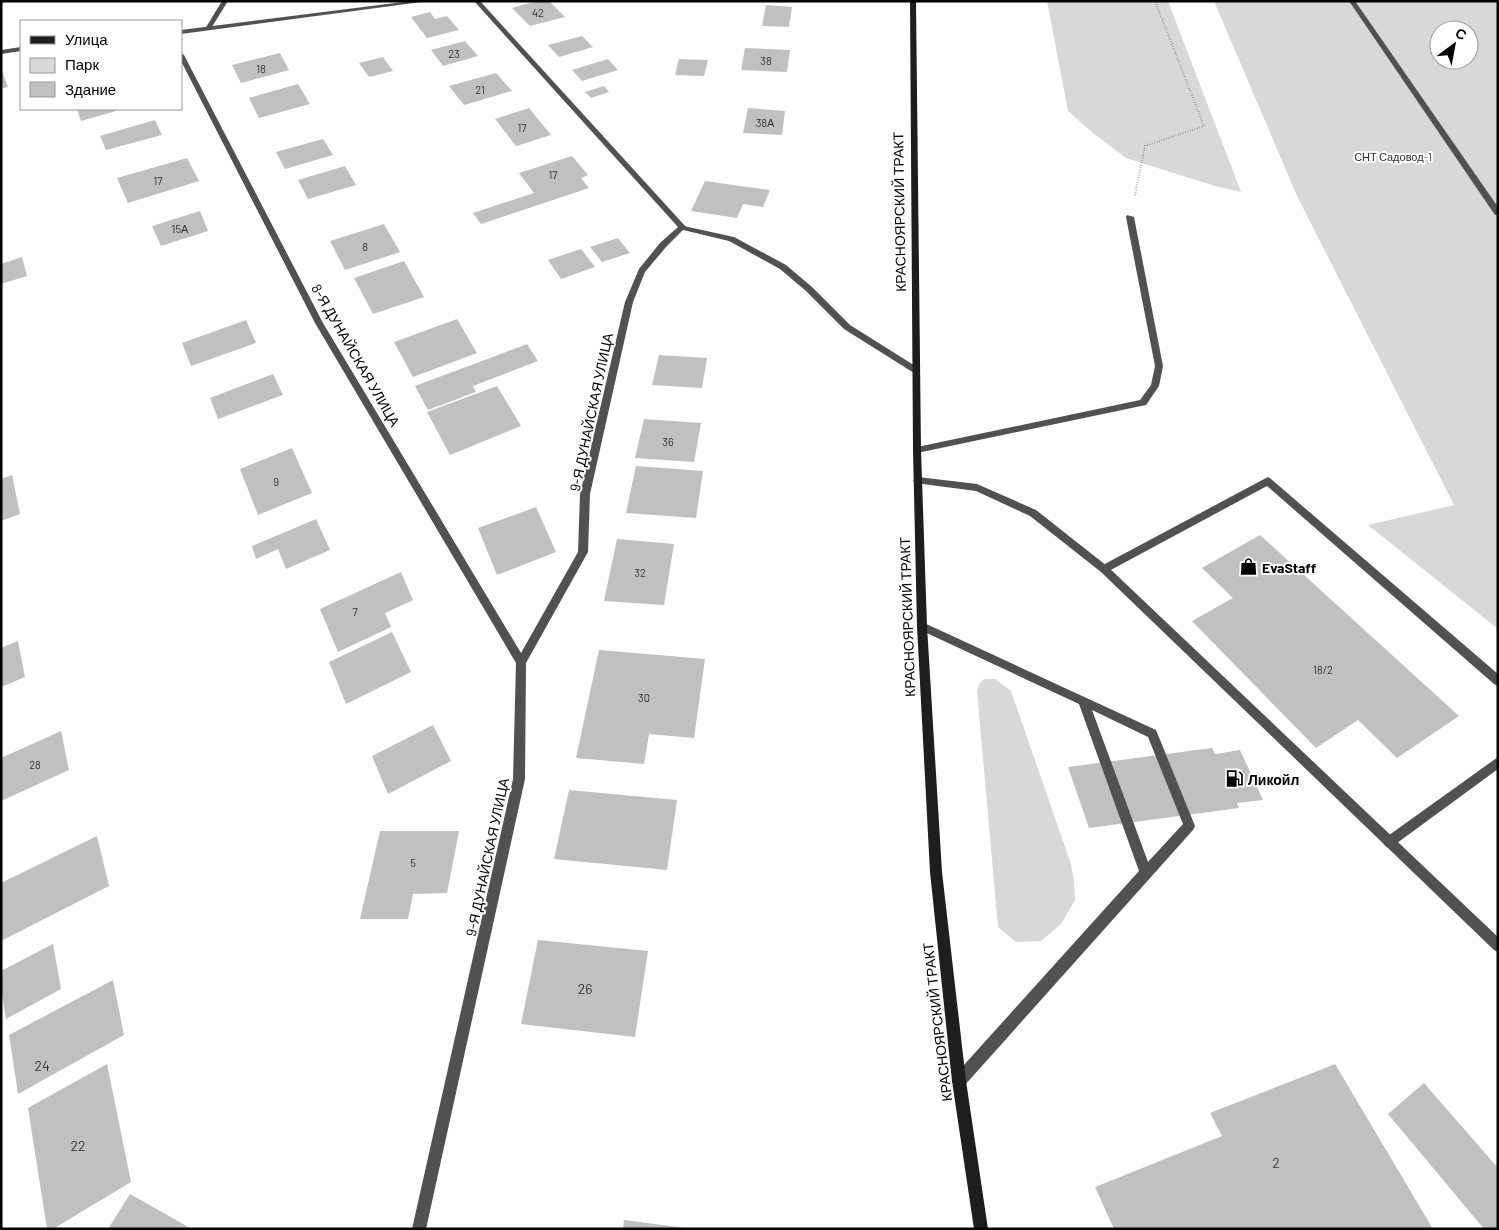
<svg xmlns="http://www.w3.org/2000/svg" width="1499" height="1230" font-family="Barlow,sans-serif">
<rect width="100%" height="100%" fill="#fff"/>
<!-- green -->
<path fill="#d8d8d8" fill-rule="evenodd" d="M1047,1H1168L1241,192L1215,186L1126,158L1093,133L1068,111Z
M1214,1H1498V629L1368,525L1454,505L1297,196ZM1439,30H1469V60H1439Z
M984,679H995L1011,691L1071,864L1074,881L1075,900L1061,924L1041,941L1016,942L998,927L977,691L979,684Z"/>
<!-- building -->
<path fill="#c0c0c0" d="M536,1H549L565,17L530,26L512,8Z
M766,5L792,7L789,27L762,26Z
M430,12L435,19L447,16L459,30L427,38L411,17Z
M582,36L593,47L559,57L548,45Z
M465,41L478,56L443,66L431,50Z
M745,48L790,50L787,72L741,70Z
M280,53L289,70L241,83L232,65Z
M383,57L393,71L369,77L359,63Z
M608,59L618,70L582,81L572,70Z
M679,59L708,60L704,76L675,75Z
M1,68L8,87L1,89Z
M496,73L512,91L464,105L449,86Z
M298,84L310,104L259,118L249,98Z
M604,86L609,92L591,98L585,92Z
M529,108L551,135L516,146L495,119Z
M748,108L785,111L782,135L743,133Z
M77,109H123L81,121Z
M155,120L162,135L106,150L100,136Z
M323,139L333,155L285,169L276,152Z
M572,156L588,175L581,178L589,188L481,224L473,213L534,193L519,173Z
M187,158L199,181L128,203L117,178Z
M345,166L356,185L308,199L298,180Z
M705,181L770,190L763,207L743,204L737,218L691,211Z
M200,211L208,231L161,246L152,226Z
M384,224L400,252L345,270L330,241Z
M618,238L630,253L602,262L590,247Z
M581,249L595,267L561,279L548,260Z
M22,257L27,276L1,284V264Z
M404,261L424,297L373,314L354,278Z
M457,319L477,353L413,377L394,342Z
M246,320L256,343L191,366L182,343Z
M527,344L538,361L473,386L476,392L428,410L415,386Z
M659,355L707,358L702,388L652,385Z
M273,374L283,395L218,419L210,398Z
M497,386L521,426L450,455L427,412Z
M644,419L701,423L694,462L635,458Z
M292,448L312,493L258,515L240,469Z
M636,466L703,471L696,518L626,513Z
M12,475L20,514L1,521V479Z
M536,507L556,552L497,575L478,528Z
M316,519L330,550L286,569L278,549L256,559L252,546Z
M1260,535L1459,716L1397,758L1358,720L1316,748L1192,621L1233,598L1202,568Z
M617,539L674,544L664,605L604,601Z
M401,572L413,600L385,613L391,627L338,652L320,609Z
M392,632L411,672L346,704L329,662Z
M18,641L25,677L1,687V648Z
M599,650L705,659L694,738L649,734L644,764L576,758Z
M433,725L451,761L388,794L372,756Z
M61,731L69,770L1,801V758Z
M1212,748L1215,754L1240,750L1263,800L1237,803L1239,808L1089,828L1068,767Z
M569,790L677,800L667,870L554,859Z
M380,831H459L447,893L413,894L408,919H360Z
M97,836L109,886L1,941V883Z
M538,940L648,951L635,1037L521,1024Z
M53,944L61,989L6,1019L1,988V971Z
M113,980L124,1035L18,1094L9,1035Z
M107,1064L131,1182L53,1229H47L28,1108Z
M1335,1064L1433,1229H1114L1095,1187L1222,1136L1210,1113Z
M1424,1083L1498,1168V1229H1484L1388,1114Z
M130,1194L192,1229H108Z
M624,1220L686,1228V1229H623Z"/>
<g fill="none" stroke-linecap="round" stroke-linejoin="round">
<!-- path -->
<path stroke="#737373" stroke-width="2" stroke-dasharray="0.5 2" stroke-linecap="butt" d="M1135,195L1145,146L1204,126L1155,1"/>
<!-- lane -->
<path fill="#515151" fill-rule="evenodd" d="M222,1H228L210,30H206L205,29Z
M1349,1H1355L1498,207V215H1495Z
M1127,215L1134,217L1163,366L1159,386L1146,405L917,453L914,452L913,450L914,448L917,447L1140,400L1151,385L1155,366L1126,217Z
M679,225L734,237L786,265L812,287L850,325L920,369V373H914L844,329L806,291L780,269L729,241L679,229Z
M1268,477L1271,479L1498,674V686L1494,684L1267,486L1107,572H1101L1099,569L1101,566Z
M922,622L1156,730L1195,826L1193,830L964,1086L959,1088L954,1086L952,1081L954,1076L1139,871L1079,704L918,629L917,626L918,623ZM1092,710L1148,737L1183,824L1148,862Z
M1498,757V769L1393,846L1389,848L1385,846L1383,842L1385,838Z"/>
<!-- street -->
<path fill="#515151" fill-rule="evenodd" d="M411,1H429L181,34V30Z
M474,1H480L686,227L666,247L645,272L633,302L590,494L588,552L526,663L525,779L426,1229H412L513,779L516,663L315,323L181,61V53L184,55L323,323L521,653L578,552L580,494L625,302L639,269L660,243L678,227Z
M21,47V51L1,54V50Z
M918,477L977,484L1036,510L1107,566L1498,937V952L1494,950L1101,572L1030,516L976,491L915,483L913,481L915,479Z"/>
<!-- secondary -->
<path fill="#1e1e1e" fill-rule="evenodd" d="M910,1H916L921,450L927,626L942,872L966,1081L988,1229H974L952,1081L930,872L917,626L913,450Z"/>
</g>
<!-- icons -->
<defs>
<symbol id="shop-bare" viewBox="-9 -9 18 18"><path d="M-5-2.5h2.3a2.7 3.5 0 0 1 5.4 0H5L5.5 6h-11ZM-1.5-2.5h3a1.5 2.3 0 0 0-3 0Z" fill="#000" stroke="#fff" stroke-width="2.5" paint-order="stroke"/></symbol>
<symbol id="fuel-bare" viewBox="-9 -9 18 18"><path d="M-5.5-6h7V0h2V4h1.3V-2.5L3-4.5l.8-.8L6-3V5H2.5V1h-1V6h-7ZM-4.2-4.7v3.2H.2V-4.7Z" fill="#000" stroke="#fff" stroke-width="2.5" paint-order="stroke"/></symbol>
</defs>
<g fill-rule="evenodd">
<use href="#shop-bare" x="1236" y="554" width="25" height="25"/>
<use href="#fuel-bare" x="1222" y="766" width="25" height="25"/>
</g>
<g text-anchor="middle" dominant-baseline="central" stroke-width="4" stroke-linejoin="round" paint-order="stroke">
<!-- number labels -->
<g font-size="11" fill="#303030">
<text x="538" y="12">42</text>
<text x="454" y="53">23</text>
<text x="766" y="60">38</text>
<text x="261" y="68">18</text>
<text x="480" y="89">21</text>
<text x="765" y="122">38А</text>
<text x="522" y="127">17</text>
<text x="553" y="174">17</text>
<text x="158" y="180">17</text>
<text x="180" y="228">15А</text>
<text x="365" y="246">8</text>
<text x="668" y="441">36</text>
<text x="276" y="481">9</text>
<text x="640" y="572">32</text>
<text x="355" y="611">7</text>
<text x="1323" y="669">18/2</text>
<text x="644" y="697">30</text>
<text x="35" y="764">28</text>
<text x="413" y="862">5</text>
</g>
<!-- far-park labels -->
<g font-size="11" fill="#2f2f2f" stroke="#fff">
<text x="1393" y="156">СНТ Садовод-1</text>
</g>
<!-- street labels -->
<g font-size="14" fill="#000" stroke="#fff">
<text transform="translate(899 212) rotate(-91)">КРАСНОЯРСКИЙ ТРАКТ</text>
<text transform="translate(356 355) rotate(60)">8-Я ДУНАЙСКАЯ УЛИЦА</text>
<text transform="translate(591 412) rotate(-78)">9-Я ДУНАЙСКАЯ УЛИЦА</text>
<text transform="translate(907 617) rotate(-92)">КРАСНОЯРСКИЙ ТРАКТ</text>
<text transform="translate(487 857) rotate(-78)">9-Я ДУНАЙСКАЯ УЛИЦА</text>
<text transform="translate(937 1022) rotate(-97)">КРАСНОЯРСКИЙ ТРАКТ</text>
</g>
<!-- poi labels -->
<g font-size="14" font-weight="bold" fill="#000" stroke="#fff" text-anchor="start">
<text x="1262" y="567">EvaStaff</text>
<text x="1248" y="779">Ликойл</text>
</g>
<!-- near-number labels -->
<g font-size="14" fill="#303030">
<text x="585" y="988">26</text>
<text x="42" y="1065">24</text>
<text x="78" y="1145">22</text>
<text x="1276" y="1162">2</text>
</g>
</g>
<!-- border -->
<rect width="1499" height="1230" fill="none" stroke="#000000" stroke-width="5"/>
<!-- legend -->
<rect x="20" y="20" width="162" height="90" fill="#ffffff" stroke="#999999"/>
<rect x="30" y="36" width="25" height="8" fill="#1e1e1e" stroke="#999999"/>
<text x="65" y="45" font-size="15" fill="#000000">Улица</text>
<rect x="30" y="58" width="25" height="15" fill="#d8d8d8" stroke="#999999"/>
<text x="65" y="70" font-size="15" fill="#000000">Парк</text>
<rect x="30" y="82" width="25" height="15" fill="#c0c0c0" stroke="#999999"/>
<text x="65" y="95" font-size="15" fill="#000000">Здание</text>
<!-- north arrow -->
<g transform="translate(1454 45) rotate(32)"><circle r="24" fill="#ffffff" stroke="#999999"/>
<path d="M0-4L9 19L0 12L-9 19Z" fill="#000000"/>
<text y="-8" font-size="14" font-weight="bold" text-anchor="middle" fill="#000000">С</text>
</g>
</svg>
